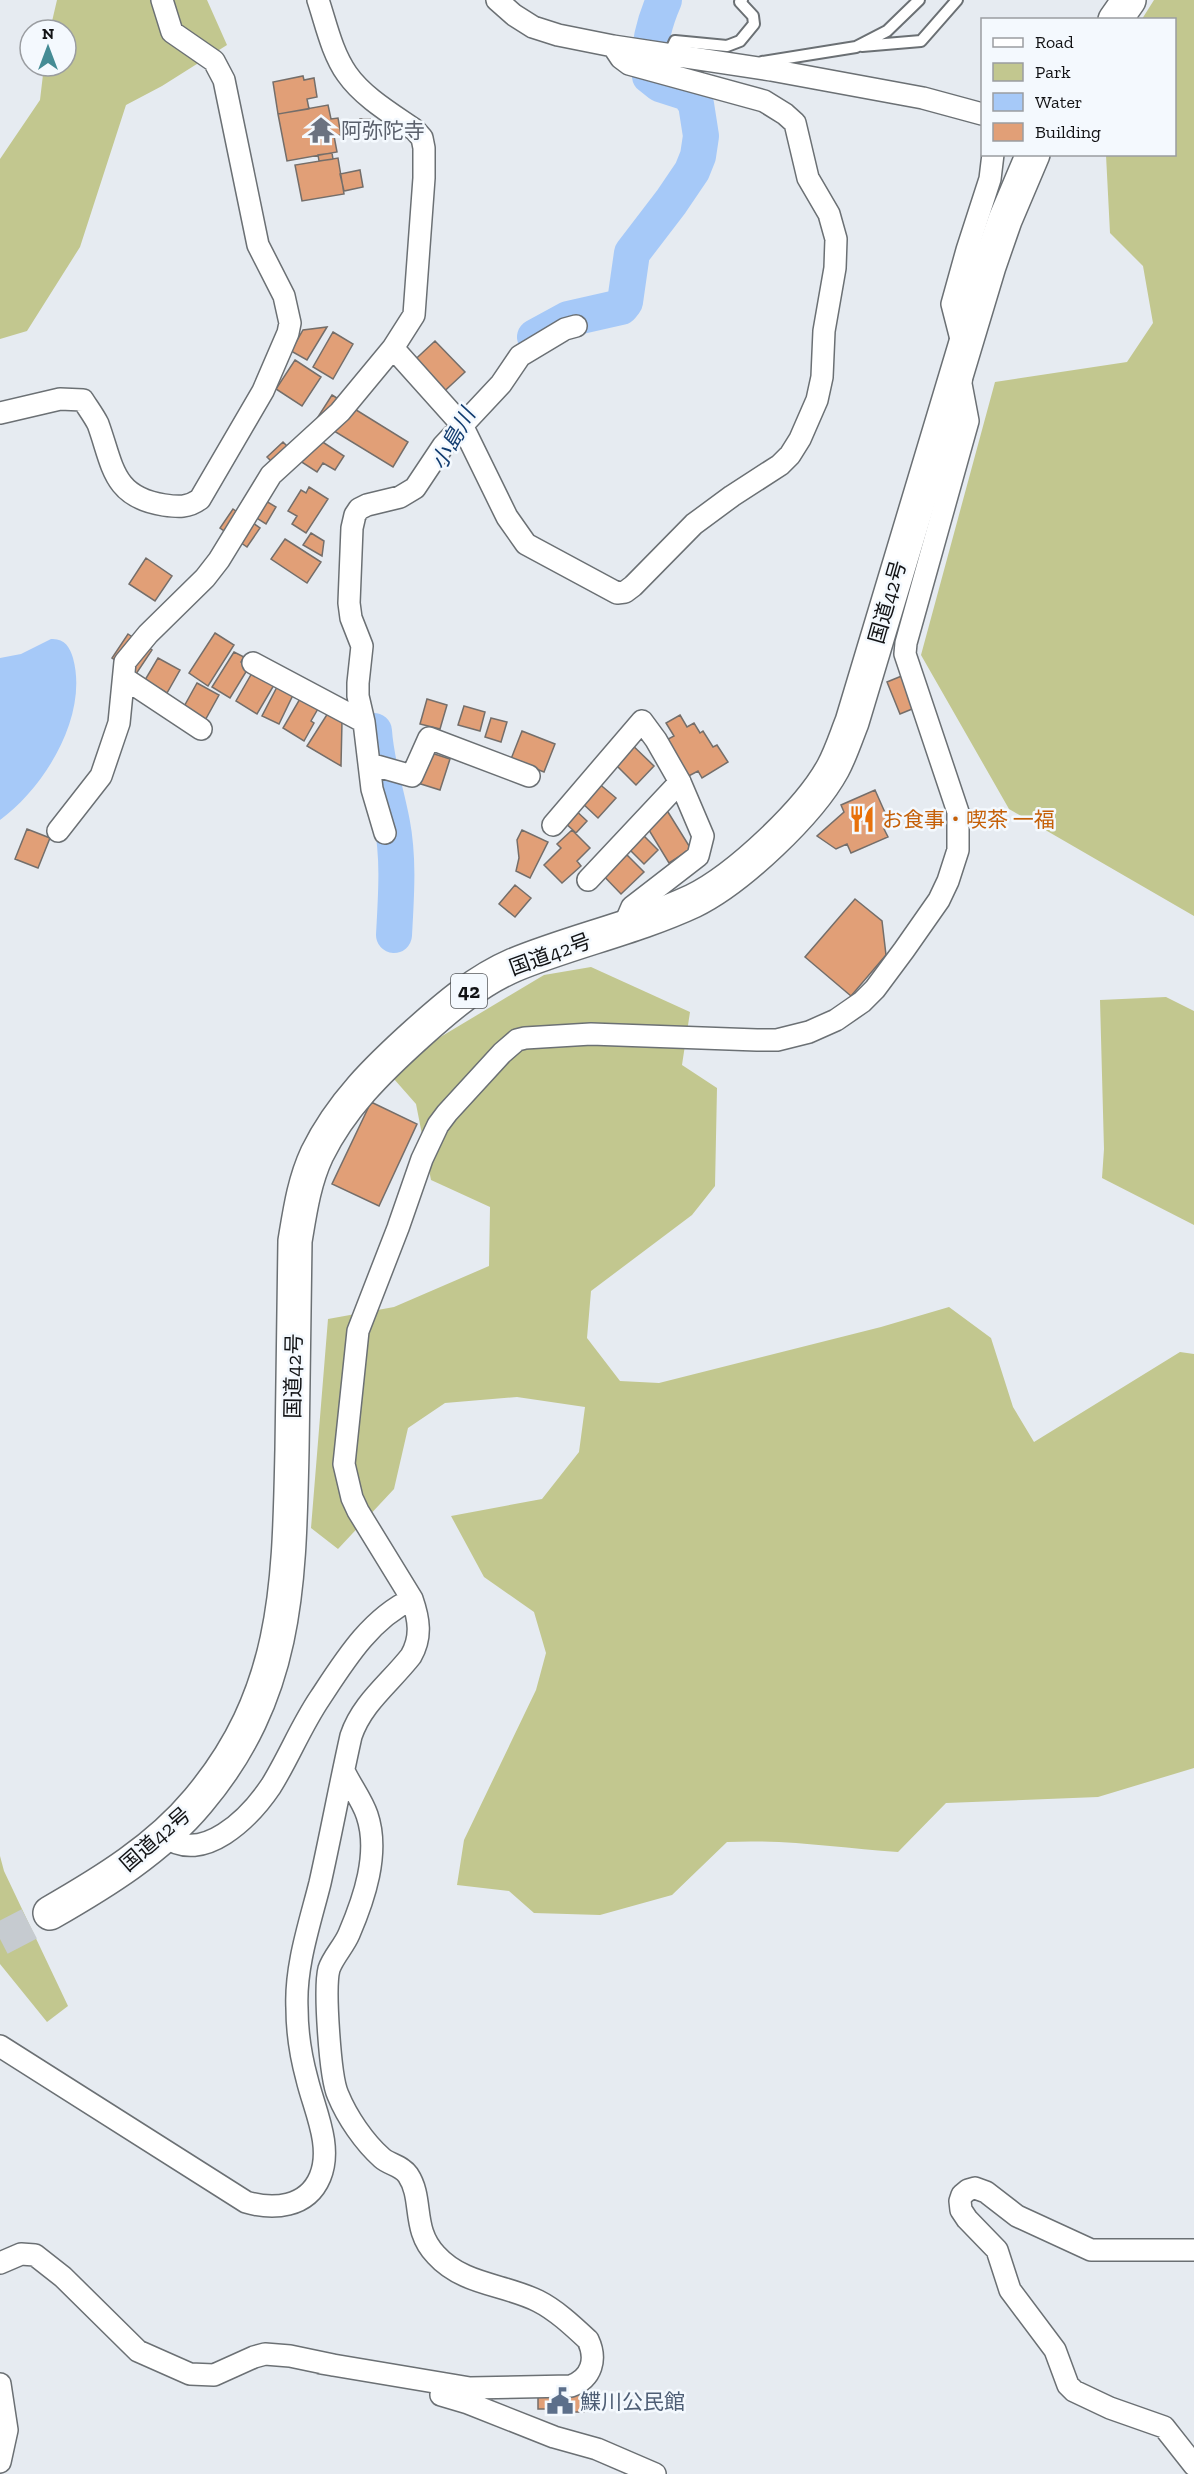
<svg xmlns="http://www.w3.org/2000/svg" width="1194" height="2474" font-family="'Zilla Slab','Noto Sans JP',serif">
<rect width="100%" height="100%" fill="#e6ebf1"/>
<!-- green -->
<path fill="#c2c78f" d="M57,0H207L227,45L162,86L126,105L80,247L27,331L0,339V159L40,100L44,66H66V30H50Z
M1154,0H1194V916L1009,809L921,655L995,382L1127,362L1153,323L1143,266L1110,233L1106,155L1174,154V20L1142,19Z
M591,967L690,1012L682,1065L717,1088L715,1186L692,1215L591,1291L587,1338L620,1381L659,1383L881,1327L949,1307L991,1338L1013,1407L1034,1442L1180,1352L1194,1354V1768L1098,1797L946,1803L898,1852C841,1848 784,1839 727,1842L672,1895L600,1915L534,1913L509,1891L457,1885L464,1840L536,1690L546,1653L534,1612L484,1577L451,1516L542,1499L579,1452L585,1407L517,1397L445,1403L408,1428L394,1489L338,1549L311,1528L328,1319L394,1307L489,1266L490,1207L431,1180L416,1104L394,1079L427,1045L544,975Z
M1166,997L1194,1011V1225L1102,1178L1104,1149L1100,1000Z
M0,1856L4,1871L68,2006L47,2022L0,1964Z"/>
<!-- water -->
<path fill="#a6c9f8" d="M51,639C64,638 70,647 73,658C89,716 44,788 0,820V658L21,654Z"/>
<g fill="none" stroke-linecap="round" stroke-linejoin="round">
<!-- river -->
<path stroke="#a6c9f8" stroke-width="36" d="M535,337L568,319L621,307L625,302L632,253L671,202L692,171L698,156L701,136L696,104L688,93L660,84L650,76C647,51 654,23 664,0
M374,731C376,763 386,791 392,823C399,860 396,897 394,935"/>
</g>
<!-- building -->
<path fill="#e19f77" stroke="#746e6a" stroke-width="1.5" d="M303,76L304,80L314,78L317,97L307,99L309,109L278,114L273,82Z
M328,105L331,119L338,118L341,135L334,136L337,152L287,161L278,114Z
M360,119H374L375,131H360Z
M332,153L333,159L319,161L318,155Z
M338,158L344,194L302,201L295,165Z
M360,170L363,187L344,191L340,174Z
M327,327L307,360L291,351L303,330Z
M333,332L353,344L333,379L313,367Z
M435,341L465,372L436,399L406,368Z
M295,360L321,377L302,406L276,389Z
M332,395L408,442L393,467L316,420Z
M312,435L344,456L335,470L323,463L317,472L297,459Z
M283,442L297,456L282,472L267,457Z
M309,487L328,499L306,533L292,524L297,516L288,511L301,490L306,493Z
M249,491L276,507L266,524L239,507Z
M233,509L260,528L247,547L220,528Z
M311,533L324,541L322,556L303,545Z
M285,539L321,562L307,583L271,559Z
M146,558L172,576L155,601L129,584Z
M215,633L234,645L208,686L189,673Z
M128,634L152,650L136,674L112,658Z
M234,652L244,657L241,662L249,667L230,698L212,687Z
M158,658L180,670L167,693L145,680Z
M252,673L274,685L257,714L236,701Z
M904,675L917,707L900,714L887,682Z
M197,683L219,695L203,724L181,712Z
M277,687L293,695L279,724L262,716Z
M301,697L319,707L311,721L314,723L304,741L283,728Z
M427,699L447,705L440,729L420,724Z
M464,706L485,712L480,731L458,725Z
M328,713L342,721L341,766L307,746Z
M680,715L687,727L694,723L700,733L703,731L713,747L717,745L728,762L702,778L698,771L683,779L661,743L674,736L666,723Z
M491,718L507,722L501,742L485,737Z
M522,731L555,744L544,772L511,759Z
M626,739L654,766L636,785L608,757Z
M422,750L450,759L440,790L405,779Z
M597,782L616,798L598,818L580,801Z
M875,790L891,826L884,829L888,837L851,853L847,844L836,849L817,836L844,812L841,805Z
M663,804L691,849L669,863L641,817Z
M572,807L587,821L576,833L561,819Z
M636,828L658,850L644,864L622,842Z
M27,829L50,838L38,868L15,859Z
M522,830L548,842L530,878L516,871L519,858L517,840Z
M572,830L590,848L577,861L581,866L562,883L544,865L561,848L557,844Z
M621,849L644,872L621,894L598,870Z
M515,885L531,898L515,917L499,904Z
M855,899L882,921L886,955L851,996L805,957Z
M371,1102L417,1124L379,1206L332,1184Z
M538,2390H577L584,2403V2412H569V2409H538Z"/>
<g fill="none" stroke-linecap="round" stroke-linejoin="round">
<!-- highway-tunnel -->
<path stroke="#c6cbd0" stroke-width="33" stroke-dasharray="33 16" stroke-linecap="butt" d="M0,1939L50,1913"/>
<defs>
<path id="lane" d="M862,46L921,41L957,0
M669,54L675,41L727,46L740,41L754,24L753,16L740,2L742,0
M762,62L856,47L887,31L919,0"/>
<path id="street" d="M497,0L514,15L533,27L558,35L613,46L771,70L923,98L982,114
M393,348L462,425L507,517L526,544L617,593L625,592L633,586L694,524L732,496L780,465L790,455L800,439L817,400L822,377L824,331L835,268L836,239L829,214L808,178L795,123L785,114L764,101L629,64L621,58L613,46
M0,413L60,399L83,400C88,408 94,416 98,424C113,465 112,497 164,505C178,507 188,508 200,499L263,391L288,333L290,323L284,296L258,245L224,80L214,61L172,32L162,0
M253,663L364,722
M124,678L201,729
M370,764L412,776L429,738L529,776
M553,825L642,721L656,740L680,782L703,836L698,856L632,907L623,928
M58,831L101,776L119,723L125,662L148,634L205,578L219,560L271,475L340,412L393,348L414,315L424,178V148L422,138L415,130C392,114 363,97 347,74C332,53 326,24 318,0
M385,833L372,789L364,722L358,696V683L362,646L351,618L349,603L352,528L355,515L359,509L367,505L400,497L415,488L443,446L501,384L520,356L565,329L576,326
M588,880L680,782
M164,1836C203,1866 250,1817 271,1786C289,1757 301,1726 320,1698C345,1660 370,1619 412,1599
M0,2046L246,2202C273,2210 307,2208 320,2177C333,2146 314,2109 307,2079C301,2057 297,2031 297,2008C295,1966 310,1923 320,1883C331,1834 340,1785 351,1736C362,1703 390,1683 411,1656C422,1637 419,1619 412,1599L358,1511L352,1498L344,1464L358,1331L398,1228L422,1159L438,1125L447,1113L502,1053L517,1040L525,1038L591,1034L757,1040H777L809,1032L836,1020L862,1002L875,989L904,950L939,900L948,881L958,850V812L905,654L906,643L968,421L961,384L963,347L952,304L967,250L990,179L993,154
M1194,2250H1091L1017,2216L986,2192L975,2188L968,2190L962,2195L960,2201L961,2210L967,2219L997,2250L1010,2290L1055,2350L1068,2385L1074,2391L1110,2408L1164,2427L1194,2465
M0,2263L21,2254L35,2255L63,2277L138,2351L190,2374L214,2375L254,2357L265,2354L290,2356L333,2365
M321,2363L470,2388L571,2386C592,2378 597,2359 588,2340C573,2326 556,2310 538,2301C504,2284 463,2285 436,2255C411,2229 424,2199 408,2175C401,2165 390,2165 382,2158C364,2142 347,2117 338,2095C330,2078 324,1988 329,1969C333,1957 344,1946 349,1934C364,1899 380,1853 367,1815C362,1800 351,1786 344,1771
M0,2384L7,2430L0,2462
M441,2395L468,2403L554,2437L597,2449L655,2474"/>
<path id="highway" d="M1115,20L1129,0
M50,1913C104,1882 158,1849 198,1801C289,1693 289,1583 292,1450C293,1381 294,1311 295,1241C300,1211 304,1182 317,1154C341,1105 378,1069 418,1033C447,1007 477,981 514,965C572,941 635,928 693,901C738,879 809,812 833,768C841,753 846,737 852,722L989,266L1005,220L1033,154"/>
</defs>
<!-- lane casing -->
<use href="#lane" stroke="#6b7074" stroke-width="14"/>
<!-- street casing -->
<use href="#street" stroke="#6b7074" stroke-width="24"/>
<!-- highway casing -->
<use href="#highway" stroke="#6b7074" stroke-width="36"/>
<!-- lane -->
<use href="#lane" stroke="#fff" stroke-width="10"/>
<!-- street -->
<use href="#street" stroke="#fff" stroke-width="21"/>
<!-- highway -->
<use href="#highway" stroke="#fff" stroke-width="33"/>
</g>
<!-- icons -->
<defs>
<symbol id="temple-bare" viewBox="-9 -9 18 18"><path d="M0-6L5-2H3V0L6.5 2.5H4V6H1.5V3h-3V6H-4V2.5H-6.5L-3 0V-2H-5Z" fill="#6b7280" stroke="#f4f9fe" stroke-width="2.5" paint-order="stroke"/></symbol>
<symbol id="restaurant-bare" viewBox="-9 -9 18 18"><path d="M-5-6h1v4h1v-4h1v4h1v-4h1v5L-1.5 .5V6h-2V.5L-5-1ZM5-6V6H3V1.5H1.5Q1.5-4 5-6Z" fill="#e8710a" stroke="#f4f9fe" stroke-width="2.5" paint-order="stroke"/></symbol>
<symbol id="civic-bare" viewBox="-9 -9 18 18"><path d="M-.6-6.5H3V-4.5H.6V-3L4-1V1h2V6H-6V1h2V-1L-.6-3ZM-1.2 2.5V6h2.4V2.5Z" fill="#5c6f8a" stroke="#f4f9fe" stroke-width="2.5" paint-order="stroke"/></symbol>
</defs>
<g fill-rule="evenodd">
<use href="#temple-bare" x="302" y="111" width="38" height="38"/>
<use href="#restaurant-bare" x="843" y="800" width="38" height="38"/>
<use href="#civic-bare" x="541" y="2382" width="38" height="38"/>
</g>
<g text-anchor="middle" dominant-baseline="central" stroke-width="5" stroke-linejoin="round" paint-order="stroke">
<!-- shield labels -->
<rect fill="#f4f9fe" stroke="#56585b" stroke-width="1.5" x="451" y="974" width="36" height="34" rx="4.5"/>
<g font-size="20" font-weight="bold" fill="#121315">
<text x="469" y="991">42</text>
</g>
<!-- worship labels -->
<g font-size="21" fill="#5b616d" stroke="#f4f9fe" text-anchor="start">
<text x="341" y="130">阿弥陀寺</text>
</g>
<!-- street labels -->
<g font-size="21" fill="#121315" stroke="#f4f9fe">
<text transform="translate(887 602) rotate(-74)">国道42号</text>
<text transform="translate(550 954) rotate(-20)">国道42号</text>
<text transform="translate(293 1376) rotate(-89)">国道42号</text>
<text transform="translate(155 1839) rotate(-41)">国道42号</text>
</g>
<!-- food labels -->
<g font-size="21" fill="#c56008" stroke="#f4f9fe" text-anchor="start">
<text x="882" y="819">お食事・喫茶 一福</text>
</g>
<!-- service labels -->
<g font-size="21" fill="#4e5e75" stroke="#f4f9fe" text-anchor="start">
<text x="580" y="2401">鰈川公民館</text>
</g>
<!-- water labels -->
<g font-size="22" font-style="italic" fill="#113c70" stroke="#f4f9fe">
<text transform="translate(453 439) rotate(-61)">小島川</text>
</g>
</g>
<!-- legend -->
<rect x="981" y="18" width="195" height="138" fill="#f4f9fe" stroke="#9a9da1" stroke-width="1.5"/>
<rect x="993" y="38" width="30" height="9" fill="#ffffff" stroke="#9a9da1" stroke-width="1.5"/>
<text x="1035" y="48" font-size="18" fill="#121315">Road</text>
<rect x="993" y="63" width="30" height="18" fill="#c2c78f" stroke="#9a9da1" stroke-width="1.5"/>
<text x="1035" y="78" font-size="18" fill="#121315">Park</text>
<rect x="993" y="93" width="30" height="18" fill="#a6c9f8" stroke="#9a9da1" stroke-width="1.5"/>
<text x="1035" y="108" font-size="18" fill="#121315">Water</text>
<rect x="993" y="123" width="30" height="18" fill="#e19f77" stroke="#9a9da1" stroke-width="1.5"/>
<text x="1035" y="138" font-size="18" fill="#121315">Building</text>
<!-- north arrow -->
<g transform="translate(48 48)"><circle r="28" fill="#f4f9fe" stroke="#9a9da1" stroke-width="1.5"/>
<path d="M0-4.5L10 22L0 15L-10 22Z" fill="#458c95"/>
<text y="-9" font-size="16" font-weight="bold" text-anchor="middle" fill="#121315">N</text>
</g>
</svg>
